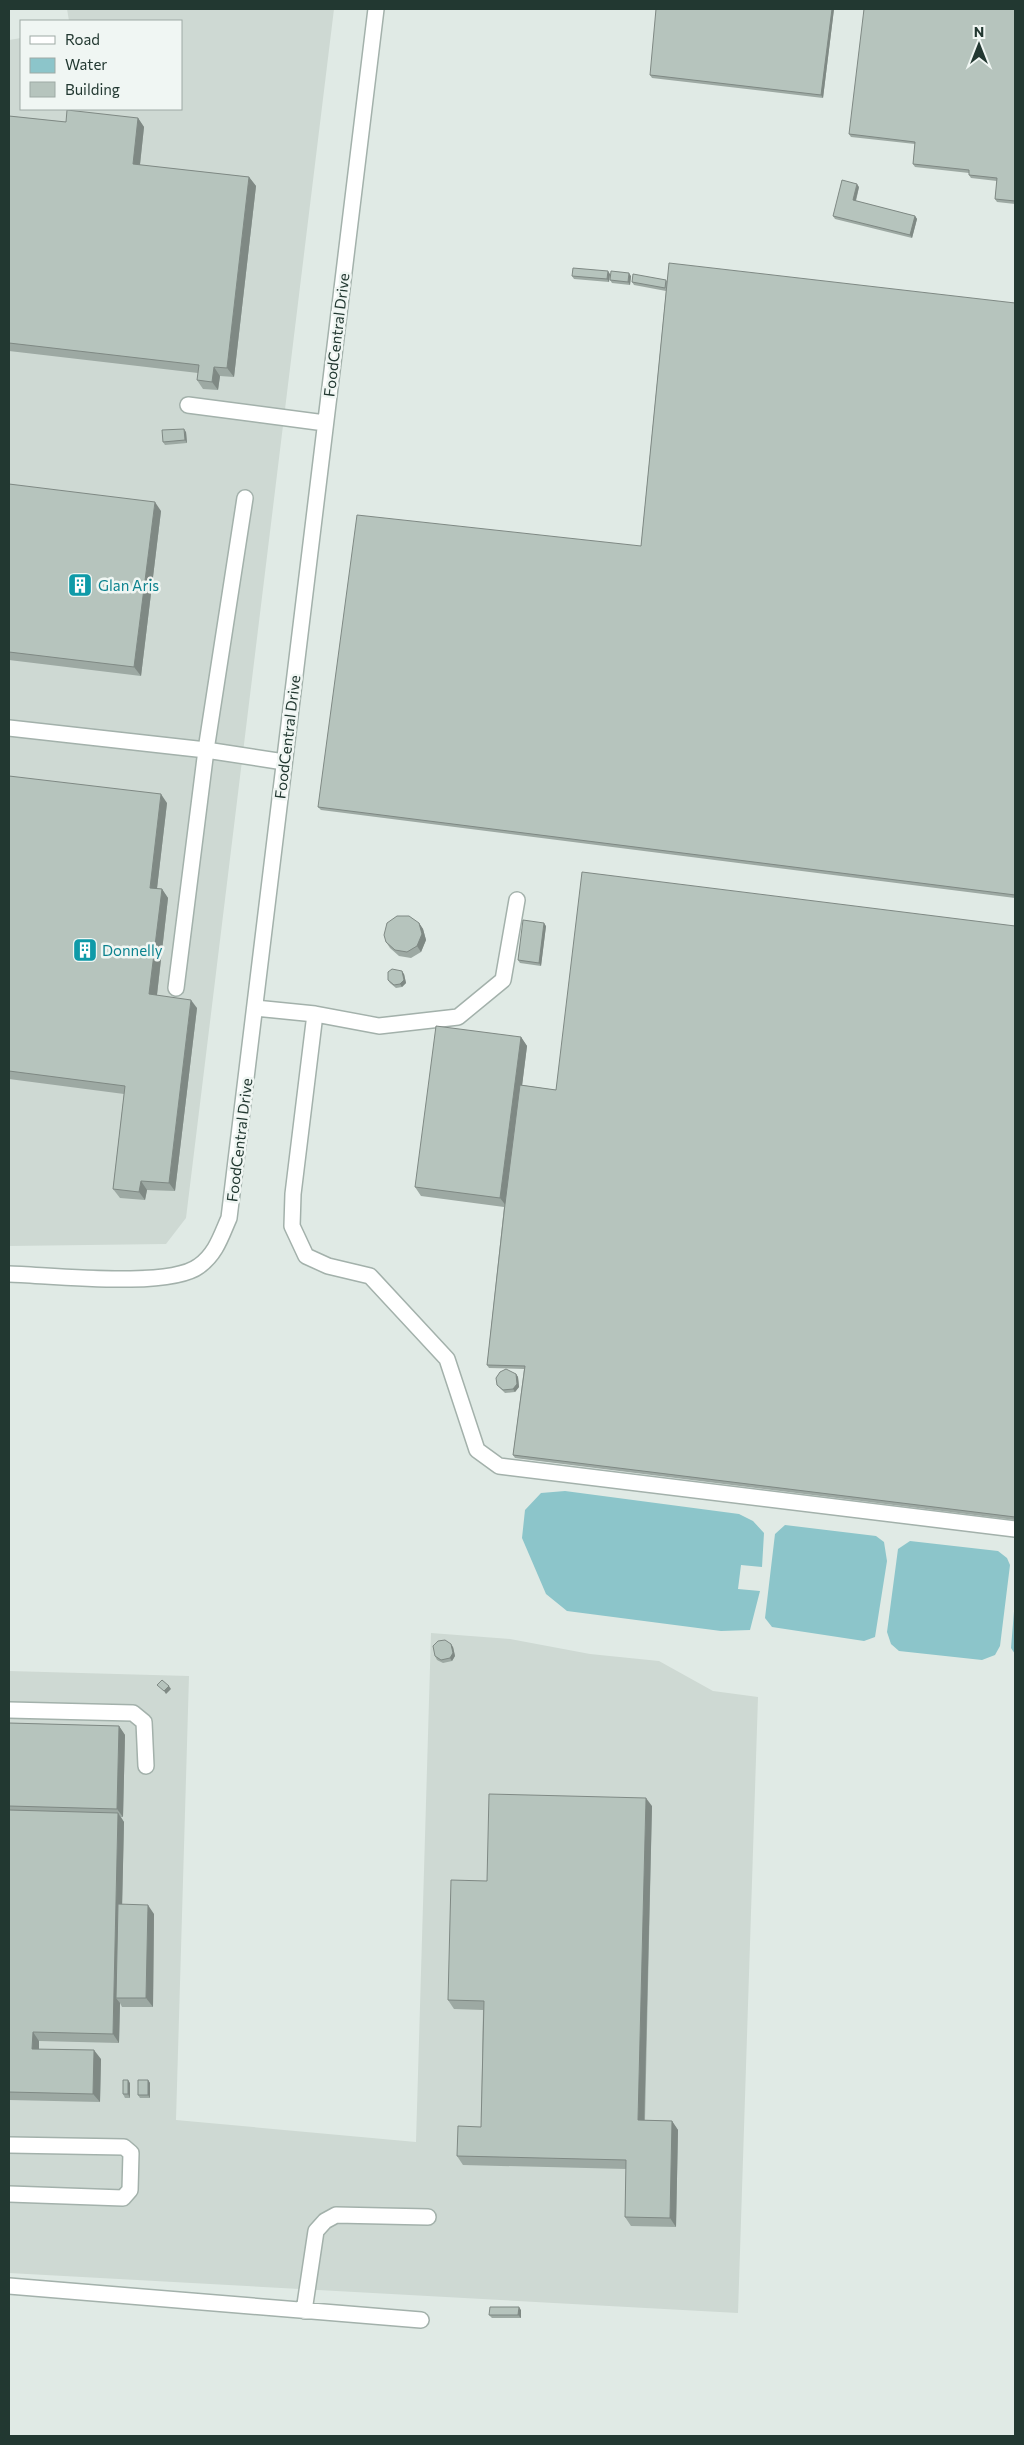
<svg xmlns="http://www.w3.org/2000/svg" width="1024" height="2445" font-family="Commissioner,sans-serif">
<rect width="100%" height="100%" fill="#e0eae5"/>
<!-- built -->
<path fill="#ced9d3" d="M67,9H334L186,1218L166,1244L9,1246V40L21,38V109H181V21H69Z
M431,1633L510,1639L590,1654L659,1661L713,1691L758,1697L738,2313L9,2273V1671L189,1676L176,2120L416,2142Z"/>
<!-- water -->
<path fill="#8cc5ca" d="M565,1491L739,1514L753,1521L764,1533L762,1567L741,1565L738,1589L760,1591L750,1630L721,1631L567,1611L546,1594L522,1538L525,1510L541,1493Z
M785,1525L876,1536L884,1542L887,1561L875,1637L864,1641L772,1627L765,1618L775,1534Z
M910,1541L998,1551L1007,1558L1010,1565L1000,1646L995,1655L982,1660L899,1651L891,1644L887,1632L898,1549Z
M1015,1599V1654L1011,1648Z"/>
<g fill="none" stroke-linecap="round" stroke-linejoin="round">
<defs>
<path id="minor" d="M188,405L325,423
M245,498L206,750L284,762
M9,728L206,750L176,988
M255,1008L315,1014L293,1194L292,1226L306,1256L328,1266L370,1276L447,1359L477,1450L499,1466L1015,1529
M315,1014L379,1026L458,1017L503,980L517,900
M9,1274C49,1275 169,1289 199,1266C216,1254 221,1236 229,1218L376,9
M9,1710L133,1713L144,1722L146,1766
M9,2145L124,2147L131,2153L130,2190L123,2198L9,2194
M9,2286L421,2320
M304,2311L316,2231L325,2221L336,2215L428,2217"/>
</defs>
<!-- minor casing -->
<use href="#minor" stroke="#a3b1ab" stroke-width="18"/>
<!-- minor -->
<use href="#minor" stroke="#fff" stroke-width="15"/>
</g>
<!-- wall -->
<path fill="#9da9a3" d="M834,9L823,98L652,78L650,75Z
M1015,9V204L997,202L995,199L997,181L971,178L969,175V173L915,167L913,164L915,144L851,137L849,134Z
M9,116L66,122L138,118L144,127L140,165L249,177L256,186L234,377L220,376L218,390L203,389L197,380L198,373L9,351Z
M859,187L856,201L915,216L917,219L912,238L835,219L833,216Z
M610,274L609,282L574,279L572,276Z
M631,276L630,285L612,283L610,280Z
M667,281L1015,303V898L321,810L318,807L641,546L666,291L634,285L632,282Z
M186,432L187,443L165,445L163,442Z
M9,484L161,511L141,676L9,660Z
M9,776L167,803L157,888L162,889L168,898L157,995L197,1008L175,1191L147,1190L145,1200L120,1198L113,1189L124,1094L9,1079Z
M419,923L423,929L426,940L421,952L411,958L399,956L390,948L386,942Z
M546,926L541,966L520,963L518,960Z
M1015,926V1520L515,1458L513,1455L524,1369L489,1368L487,1365L504,1207L421,1196L415,1187L521,1037L527,1046L522,1085L556,1090Z
M404,974L406,983L402,987L396,988L390,983L388,980Z
M516,1374L518,1377L519,1387L515,1392L505,1393L497,1385Z
M453,1647L455,1656L452,1661L443,1663L437,1660L435,1656Z
M9,1723L119,1726L125,1735L123,1817H121L124,1822L122,1904L154,1914L153,2007H122L120,2003L119,2043L39,2041V2049L101,2059L100,2102L9,2100Z
M652,1806L645,2120L672,2121L678,2130L676,2227L631,2226L625,2217L626,2169L463,2165L457,2156L481,2127L483,2010L454,2009L448,2000L487,1881Z
M148,2080L150,2083V2098H140L138,2095Z
M130,2083V2098H125L123,2094Z
M521,2310V2318H492L489,2315Z"/>
<!-- shaded-wall -->
<path fill="#7f8984" d="M832,9H834L823,98L821,95Z
M138,118L144,127L139,173L133,164Z
M249,177L256,186L234,377L227,368Z
M857,184L859,187L855,203L853,200Z
M915,216L917,219L912,238L910,235Z
M608,271L610,274L609,282L607,279Z
M629,273L631,276L630,285L628,282Z
M214,367L220,376L218,390L212,382Z
M184,429L186,432L187,443L185,440Z
M155,502L161,511L141,676L134,667Z
M161,794L167,803L156,897L150,888Z
M162,889L168,898L156,1003L149,994Z
M419,923L423,929L426,940L421,952L417,946Z
M544,923L546,926L541,966L539,963Z
M402,971L404,974L406,983L402,987L400,984Z
M191,1000L197,1008L175,1191L169,1183Z
M521,1037L527,1046L507,1207L500,1198Z
M141,1181L147,1190L145,1200L139,1192Z
M516,1374L518,1377L519,1387L515,1392L513,1389Z
M451,1644L453,1647L455,1656L452,1661L450,1658Z
M169,1686L171,1689L166,1694L164,1691Z
M119,1726L125,1735L123,1817L117,1809Z
M646,1798L652,1806L644,2129L638,2120Z
M118,1813L124,1822L120,1998H116L120,2003L119,2043L113,2034Z
M148,1905L154,1914L153,2007L146,1998Z
M33,2032L39,2041V2058L32,2049Z
M94,2050L101,2059L100,2102L93,2094Z
M128,2080L130,2083V2098L128,2094Z
M148,2080L150,2083V2098L148,2095Z
M672,2121L678,2130L676,2227L670,2218Z
M519,2307L521,2310V2318L518,2315Z"/>
<!-- building -->
<path fill="#b6c4bd" stroke="#7f8984" d="M656,9H832L821,95L650,75Z
M864,9H1015V201L995,199L997,178L969,175V170L913,164L915,142L849,134Z
M67,110L138,118L133,164L249,177L227,368L214,367L212,382L197,380L199,365L9,343V116L66,122Z
M842,180L857,184L853,200L915,216L910,235L833,216Z
M669,263L1015,303V895L318,807L357,515L641,546Z
M573,268L608,271L607,279L572,276Z
M611,271L629,273L628,282L610,280Z
M633,274L666,280L665,288L632,282Z
M184,429L185,440L163,442L162,430Z
M9,484L155,502L134,667L9,652Z
M9,776L161,794L150,888L162,889L149,994L191,1000L169,1183L141,1181L139,1192L113,1189L125,1086L9,1071Z
M582,872L1015,926V1517L513,1455L525,1366L487,1365L505,1204L520,1085L556,1090Z
M397,916H409L419,923L422,934L417,946L407,952L395,950L386,942L384,935L387,923Z
M523,920L544,923L539,963L518,960Z
M392,969L402,971L404,980L400,984L394,985L388,980V972Z
M436,1026L521,1037L500,1198L415,1187Z
M506,1369L516,1374L517,1384L513,1389L503,1390L497,1385L496,1378L500,1372Z
M445,1640L451,1644L453,1653L450,1658L441,1660L435,1656L433,1646L438,1641Z
M162,1680L169,1686L164,1691L157,1685Z
M9,1723L119,1726L117,1809L9,1806Z
M489,1794L646,1798L638,2120L672,2121L670,2218L625,2217L626,2160L457,2156L458,2126L481,2127L484,2001L448,2000L451,1880L487,1881Z
M9,1810L118,1813L113,2034L33,2032L32,2049L94,2050L93,2094L9,2092Z
M118,1904L148,1905L146,1998H116Z
M123,2080H128V2094H123Z
M138,2080H148V2095H138Z
M490,2307H519L518,2315H489Z"/>
<!-- icons -->
<defs>
<symbol id="building-square" viewBox="-11 -11 22 22"><rect x="-9" y="-9" width="18" height="18" rx="4" fill="#0f9aa8" stroke="#f0f6f3"/><path d="M-4-6H4V6H1V3H-1V6H-4ZM-2.5-4.3h1.7v1.8h-1.7ZM.8-4.3h1.7v1.8H.8ZM-2.5-1h1.7V.8h-1.7ZM.8-1h1.7V.8H.8Z" fill="#fff"/></symbol>
</defs>
<g fill-rule="evenodd">
<use href="#building-square" x="66" y="571" width="28" height="28"/>
<use href="#building-square" x="71" y="936" width="28" height="28"/>
</g>
<g text-anchor="middle" dominant-baseline="central" stroke-width="5" stroke-linejoin="round" paint-order="stroke">
<!-- street labels -->
<g font-size="15" fill="#223831" stroke="#f0f6f3">
<text transform="translate(336 335) rotate(-83)">FoodCentral Drive</text>
<text transform="translate(287 737) rotate(-83)">FoodCentral Drive</text>
<text transform="translate(239 1140) rotate(-83)">FoodCentral Drive</text>
</g>
<!-- culture labels -->
<g font-size="15" fill="#0d838f" stroke="#f0f6f3" text-anchor="start">
<text x="98" y="585">Glan Aris</text>
<text x="102" y="950">Donnelly</text>
</g>
</g>
<!-- border -->
<rect width="1024" height="2445" fill="none" stroke="#223831" stroke-width="20"/>
<!-- legend -->
<rect x="20" y="20" width="162" height="90" fill="#f0f6f3" stroke="#9eaaa5"/>
<rect x="30" y="36" width="25" height="8" fill="#ffffff" stroke="#9eaaa5"/>
<text x="65" y="45" font-size="15" fill="#223831">Road</text>
<rect x="30" y="58" width="25" height="15" fill="#8cc5ca" stroke="#9eaaa5"/>
<text x="65" y="70" font-size="15" fill="#223831">Water</text>
<rect x="30" y="82" width="25" height="15" fill="#b6c4bd" stroke="#9eaaa5"/>
<text x="65" y="95" font-size="15" fill="#223831">Building</text>
<!-- north arrow -->
<g transform="translate(979 45)" stroke="#f0f6f3" stroke-width="4" paint-order="stroke">
<path d="M0-4L9 19L0 12L-9 19Z" fill="#223831"/>
<text y="-8" font-size="14" font-weight="bold" text-anchor="middle" fill="#223831">N</text>
</g>
</svg>
